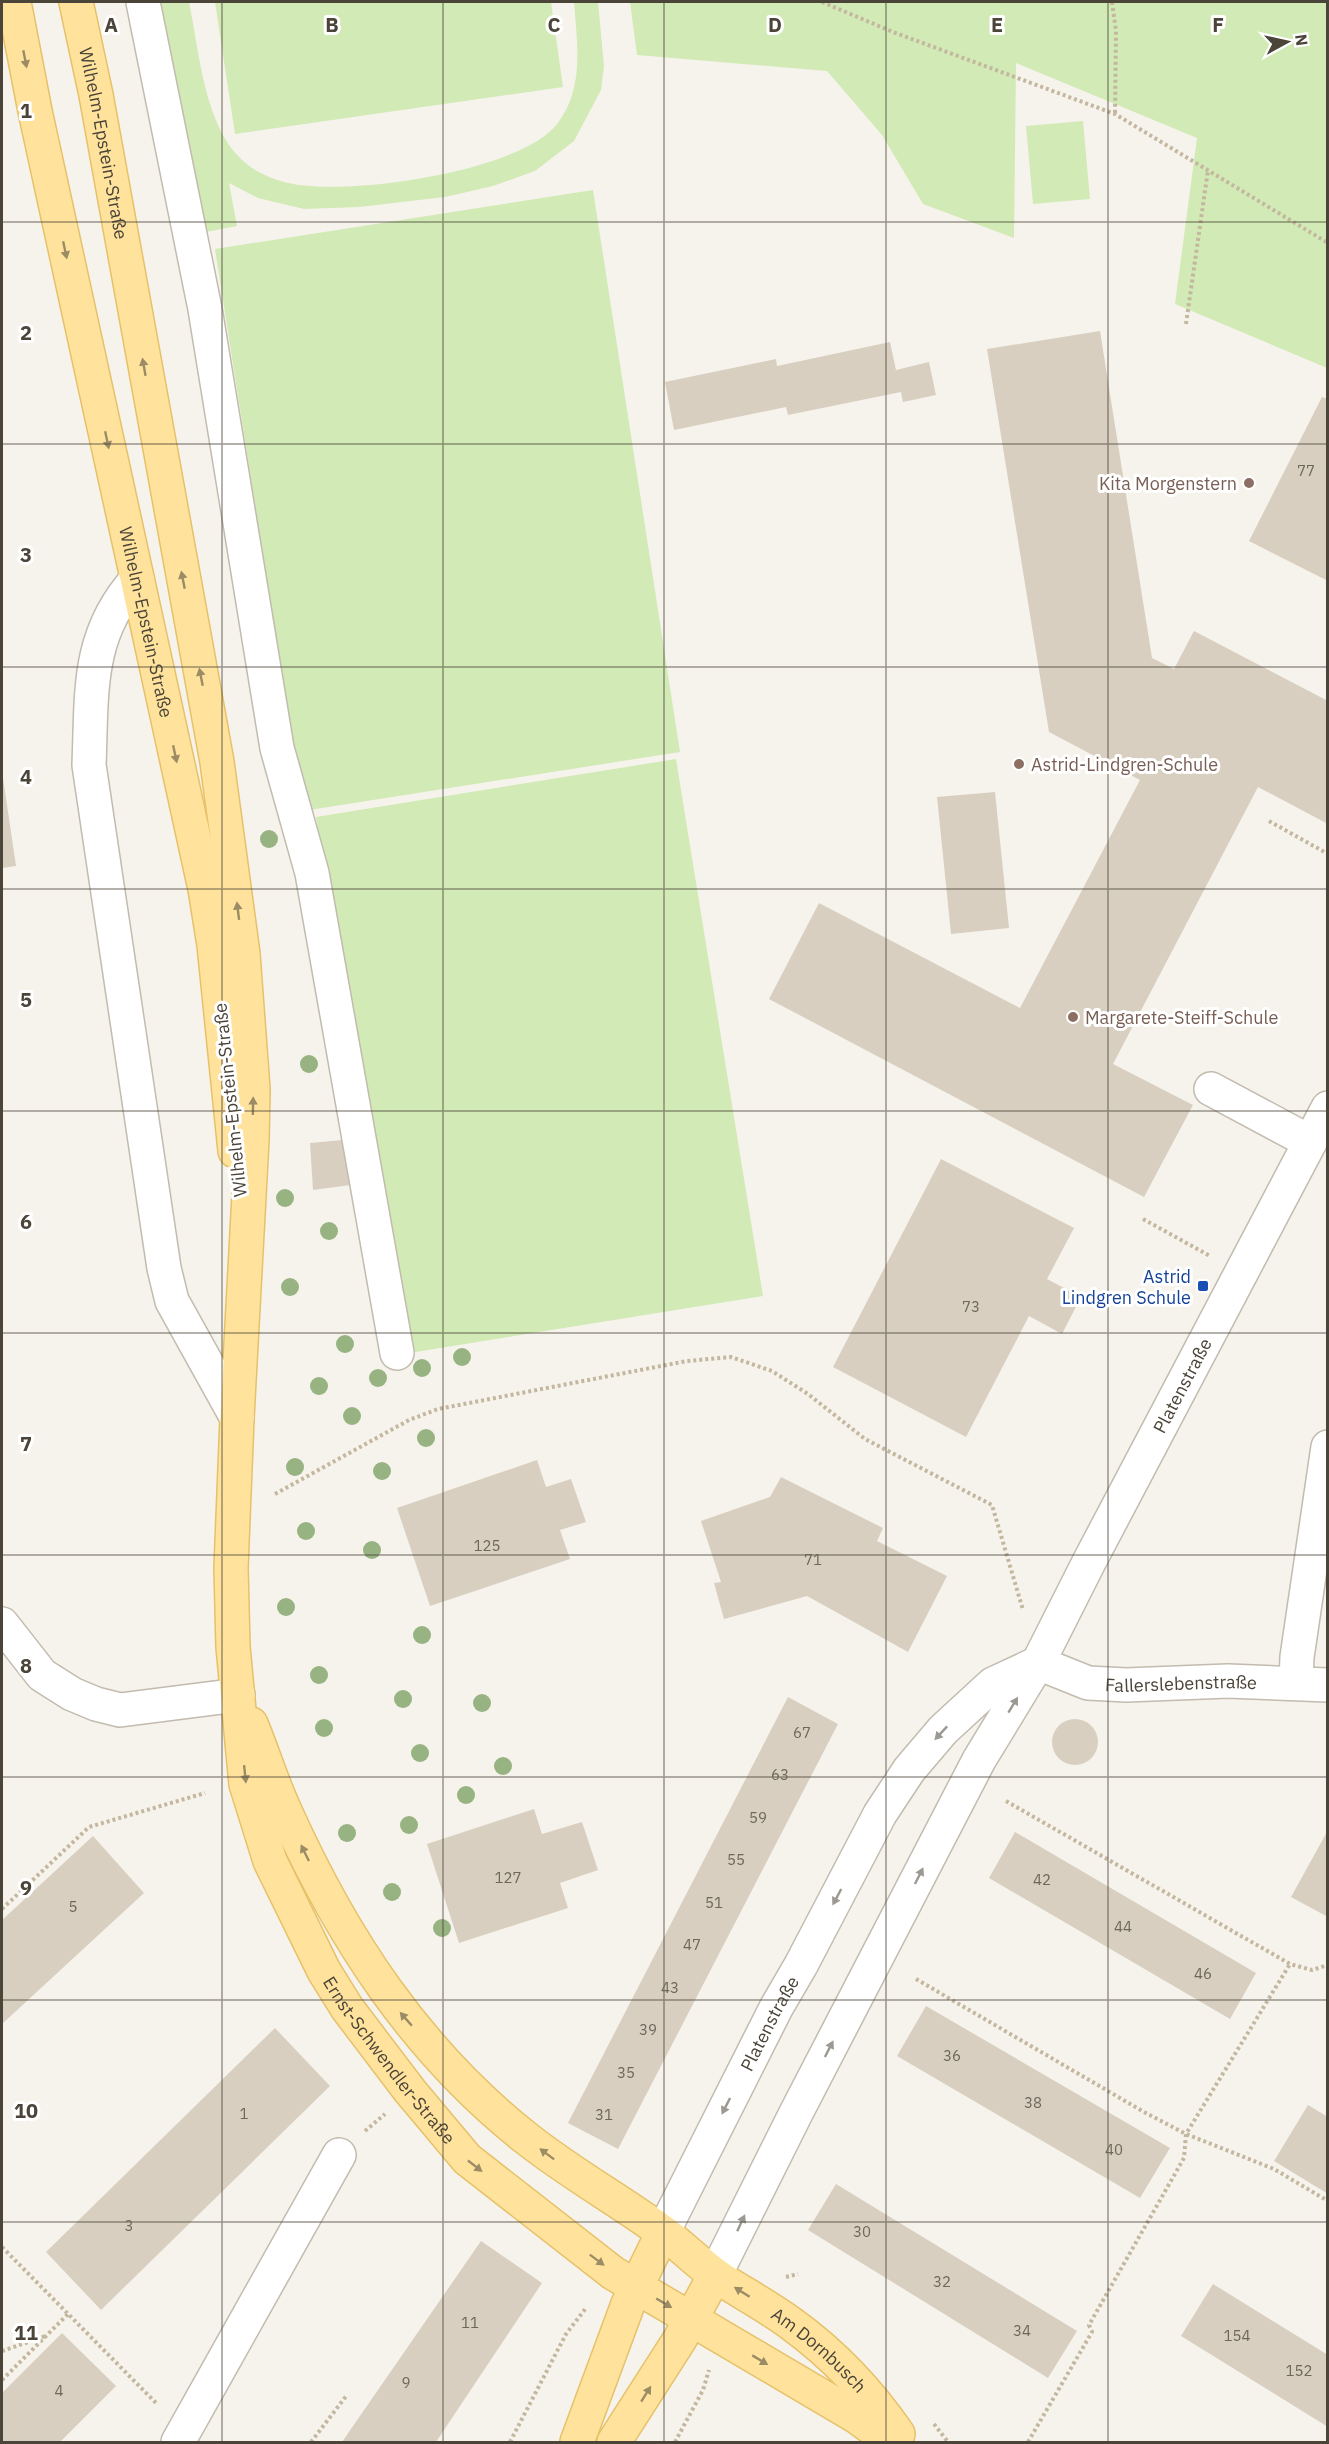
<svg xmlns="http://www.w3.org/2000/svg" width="1329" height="2444" font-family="'IBM Plex Sans',sans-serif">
<rect width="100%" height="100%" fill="#f6f3ec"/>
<!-- green -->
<path fill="#d2eab5" d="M160,2H189C199,50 204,124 241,159C252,170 269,178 284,182C340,198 521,172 557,124C585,88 577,43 574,2H598L604,66L601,90L574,141L535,171L493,186L445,197L359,207L304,209L258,198L229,183L237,226L206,232Z
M215,2H551L563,87L235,134Z
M630,2H1327V368L1175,304L1197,138L1016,63L1014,238L923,204L882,135L827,71L637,55Z
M1083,121L1090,199L1033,204L1026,126Z
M593,190L680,752L303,811L215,249Z
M676,759L763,1296L403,1354L316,817Z"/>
<!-- building -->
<path fill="#d8cfc1" d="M1100,331L1152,658L1174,669L1194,631L1328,701V824L1258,787L1113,1064L1193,1105L1144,1197L769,999L819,903L1020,1008L1140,780L1049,732L987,349Z
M890,342L896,370L929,362L936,395L903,402L901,392L788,415L786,407L674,430L665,382L776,359L777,366Z
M1322,397L1328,399V581L1249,541Z
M3,778L16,866L2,868V779Z
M995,792L1009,928L951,934L937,797Z
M353,1139L358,1184L313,1190L310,1143Z
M941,1159L1074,1228L1047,1279L1081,1297L1062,1334L1029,1316L966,1437L833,1367Z
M537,1460L546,1487L571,1479L586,1522L560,1530L570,1559L430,1606L397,1508Z
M781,1477L883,1528L877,1541L947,1576L908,1652L807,1596L724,1619L714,1583L721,1582L701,1521L770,1497Z
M788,1697L838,1724L618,2149L568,2123Z
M1052 1742a23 23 0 1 1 46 0a23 23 0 1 1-46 0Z
M534,1809L542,1834L582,1822L598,1870L560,1883L568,1908L459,1943L427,1844Z
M1328,1830V1917L1291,1897Z
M1015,1832L1256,1973L1230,2019L989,1878Z
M93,1836L144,1893L2,2024V1920Z
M926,2006L1170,2148L1140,2198L897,2056Z
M275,2028L330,2086L101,2310L46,2252Z
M1308,2105L1328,2117V2194L1274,2161Z
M836,2184L1077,2331L1048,2378L808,2230Z
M481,2241L542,2283L436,2442H342Z
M1213,2284L1328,2355V2427L1181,2336Z
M62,2333L116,2386L60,2442H2V2393Z"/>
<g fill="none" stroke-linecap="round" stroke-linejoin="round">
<defs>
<g id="minor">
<path d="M143,2L205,309L277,748L312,873L397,1353"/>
<path d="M137,579C86,635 92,693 89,765L164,1268L172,1301L237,1418"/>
<path d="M1211,1089L1310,1142"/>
<path d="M2,1624L42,1675L72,1694L96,1704L120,1710L238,1695"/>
<path id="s1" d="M1038,1663L1088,1683L1126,1685L1228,1681L1328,1685"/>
<path d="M1296,1683L1297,1657L1328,1447"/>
<path id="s2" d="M663,2232L776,2008L801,1965L880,1814L909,1770L943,1730L993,1684L1038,1663"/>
<path id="s3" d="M715,2275L796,2113L979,1760L1038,1663L1089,1562L1328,1108"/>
<path d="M178,2442L339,2155"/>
</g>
<g id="major">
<path id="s4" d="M14,2L35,111L205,889L214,945L235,1151"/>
<path id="s5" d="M76,2L96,95L217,762L243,954L253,1089L252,1140L237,1418L231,1568L233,1647L246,1784L270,1861L324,1971L347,2008L410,2091L467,2159L613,2273L857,2417L891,2442"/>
<path id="s6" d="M251,1724C263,1753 272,1783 285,1811C342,1938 416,2051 526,2138C570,2173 619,2200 664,2233C683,2247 699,2264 718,2277C742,2293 769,2307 793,2325C834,2355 869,2392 898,2434"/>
<path d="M577,2442L628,2304L663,2232"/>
<path d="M614,2442L680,2339L715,2275"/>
</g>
</defs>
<!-- minor casing -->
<use href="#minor" stroke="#c2bbae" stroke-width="36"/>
<!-- major casing -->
<use href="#major" stroke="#e6c16a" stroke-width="36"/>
<!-- path -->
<path stroke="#c4b79f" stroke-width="4" stroke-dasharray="3 3" stroke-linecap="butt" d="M822,2L893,32L1115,114L1328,243
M1112,2L1116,31L1115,114
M1186,324L1208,170
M1269,821L1328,854
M1143,1219L1210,1256
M275,1494L409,1420L438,1409L687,1361L731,1357L772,1371L808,1394L865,1439L992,1505L1023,1610
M1006,1801L1290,1964L1312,1970L1328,1965
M2,1909L89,1827L205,1793
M916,1979L1144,2112L1186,2134L1274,2169L1328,2201
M365,2131L385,2114
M2,2247L158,2405
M786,2277L798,2274
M2,2351L46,2336
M2,2380L68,2314
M934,2424L948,2442
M311,2442L347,2395
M510,2442L566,2334L586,2308
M675,2442L703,2390L709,2370
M1028,2442L1092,2332L1089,2325L1184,2158L1186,2134L1290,1964"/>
<!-- minor -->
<use href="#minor" stroke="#fff" stroke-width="33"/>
<!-- major -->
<use href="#major" stroke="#ffe39c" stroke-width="33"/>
</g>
<!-- trees -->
<g fill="#97b381">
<circle cx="269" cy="839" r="9"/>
<circle cx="309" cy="1064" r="9"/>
<circle cx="285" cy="1198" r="9"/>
<circle cx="329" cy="1231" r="9"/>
<circle cx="290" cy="1287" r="9"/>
<circle cx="345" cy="1344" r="9"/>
<circle cx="462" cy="1357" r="9"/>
<circle cx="422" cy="1368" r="9"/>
<circle cx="378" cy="1378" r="9"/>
<circle cx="319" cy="1386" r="9"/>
<circle cx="352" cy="1416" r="9"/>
<circle cx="426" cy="1438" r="9"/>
<circle cx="295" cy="1467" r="9"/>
<circle cx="382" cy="1471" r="9"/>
<circle cx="306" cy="1531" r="9"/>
<circle cx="372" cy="1550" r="9"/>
<circle cx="286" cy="1607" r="9"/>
<circle cx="422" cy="1635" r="9"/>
<circle cx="319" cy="1675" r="9"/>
<circle cx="403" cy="1699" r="9"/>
<circle cx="482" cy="1703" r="9"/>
<circle cx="324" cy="1728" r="9"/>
<circle cx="420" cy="1753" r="9"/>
<circle cx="503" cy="1766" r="9"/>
<circle cx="466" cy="1795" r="9"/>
<circle cx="409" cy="1825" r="9"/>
<circle cx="347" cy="1833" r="9"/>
<circle cx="392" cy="1892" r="9"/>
<circle cx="442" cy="1928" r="9"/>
</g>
<!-- one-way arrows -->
<defs><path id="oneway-solid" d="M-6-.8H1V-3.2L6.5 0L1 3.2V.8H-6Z" transform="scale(1.5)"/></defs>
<g fill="#9c8c66">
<use href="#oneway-solid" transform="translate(25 59) rotate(79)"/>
<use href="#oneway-solid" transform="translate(65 250) rotate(78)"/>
<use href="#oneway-solid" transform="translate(144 367) rotate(-100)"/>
<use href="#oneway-solid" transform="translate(107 440) rotate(78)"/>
<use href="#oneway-solid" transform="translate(183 580) rotate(-101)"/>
<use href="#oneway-solid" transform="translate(201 677) rotate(-101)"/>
<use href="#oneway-solid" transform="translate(175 754) rotate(78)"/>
<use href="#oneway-solid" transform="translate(238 911) rotate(-97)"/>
<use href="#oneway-solid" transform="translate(253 1106) rotate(-89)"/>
<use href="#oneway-solid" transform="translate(245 1774) rotate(84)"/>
<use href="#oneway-solid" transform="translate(305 1853) rotate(-116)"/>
<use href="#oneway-solid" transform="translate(406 2019) rotate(-131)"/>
<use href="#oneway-solid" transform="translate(547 2154) rotate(-143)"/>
<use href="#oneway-solid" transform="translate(475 2166) rotate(38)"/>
<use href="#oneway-solid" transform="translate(597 2260) rotate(37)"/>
<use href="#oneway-solid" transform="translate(742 2292) rotate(-148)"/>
<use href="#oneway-solid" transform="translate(664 2303) rotate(30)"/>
<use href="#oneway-solid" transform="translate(760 2360) rotate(31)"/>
<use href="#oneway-solid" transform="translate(646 2394) rotate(-58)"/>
</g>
<g fill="#9c9892">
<use href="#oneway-solid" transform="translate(1013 1705) rotate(-59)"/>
<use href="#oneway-solid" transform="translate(941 1733) rotate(133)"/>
<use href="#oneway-solid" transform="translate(919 1876) rotate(-63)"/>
<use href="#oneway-solid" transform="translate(837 1897) rotate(118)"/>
<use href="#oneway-solid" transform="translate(829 2049) rotate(-63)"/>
<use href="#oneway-solid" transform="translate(726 2106) rotate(117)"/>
<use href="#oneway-solid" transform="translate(741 2223) rotate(-65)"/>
</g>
<!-- grid -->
<path fill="none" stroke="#4b4439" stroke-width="1.5" stroke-opacity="0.55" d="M222,2V2442M443,2V2442M664,2V2442M886,2V2442M1108,2V2442M2,222H1328M2,444H1328M2,667H1328M2,889H1328M2,1111H1328M2,1333H1328M2,1555H1328M2,1777H1328M2,2000H1328M2,2222H1328"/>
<!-- markers -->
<g fill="#8d6e63" stroke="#fff" stroke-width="2">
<circle cx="1249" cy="483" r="6"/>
<circle cx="1019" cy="764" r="6"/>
<circle cx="1073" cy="1017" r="6"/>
</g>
<rect fill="#1a4fb4" stroke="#fff" stroke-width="2" x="1197" y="1280" width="12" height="12" rx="3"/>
<g text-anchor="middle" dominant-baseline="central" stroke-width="6" stroke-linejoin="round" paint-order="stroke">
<!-- number labels -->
<g font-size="15" fill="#6e675b">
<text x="1306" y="470">77</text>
<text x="971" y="1306">73</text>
<text x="487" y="1545">125</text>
<text x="813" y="1559">71</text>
<text x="802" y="1732">67</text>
<text x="780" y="1774">63</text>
<text x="758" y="1817">59</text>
<text x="736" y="1859">55</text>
<text x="508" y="1877">127</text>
<text x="1042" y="1879">42</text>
<text x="714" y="1902">51</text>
<text x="73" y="1906">5</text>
<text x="1123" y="1926">44</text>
<text x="692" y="1944">47</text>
<text x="1203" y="1973">46</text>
<text x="670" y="1987">43</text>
<text x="648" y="2029">39</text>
<text x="952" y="2055">36</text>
<text x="626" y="2072">35</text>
<text x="1033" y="2102">38</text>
<text x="244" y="2113">1</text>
<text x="604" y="2114">31</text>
<text x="1114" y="2149">40</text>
<text x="129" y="2225">3</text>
<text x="862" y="2231">30</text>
<text x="942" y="2281">32</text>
<text x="470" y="2322">11</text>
<text x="1022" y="2330">34</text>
<text x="1237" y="2335">154</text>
<text x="1299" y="2370">152</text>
<text x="406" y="2382">9</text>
<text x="59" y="2390">4</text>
</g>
<!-- street labels -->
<g font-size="18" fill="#4b4439" stroke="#fff">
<text stroke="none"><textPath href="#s5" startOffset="144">Wilhelm-Epstein-Straße</textPath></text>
<text stroke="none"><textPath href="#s4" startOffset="634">Wilhelm-Epstein-Straße</textPath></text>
<text transform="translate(230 1100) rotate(-96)">Wilhelm-Epstein-Straße</text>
<text stroke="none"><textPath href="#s3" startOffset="1005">Platenstraße</textPath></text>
<text stroke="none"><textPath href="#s1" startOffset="147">Fallerslebenstraße</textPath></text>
<text stroke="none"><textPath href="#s2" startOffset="234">Platenstraße</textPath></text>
<text stroke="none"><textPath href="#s5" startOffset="2112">Ernst-Schwendler-Straße</textPath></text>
<text stroke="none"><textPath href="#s6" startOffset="866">Am Dornbusch</textPath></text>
</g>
<!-- education labels -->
<g font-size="18" fill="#785e54" stroke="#fff" text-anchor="start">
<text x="1237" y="483" text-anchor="end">Kita Morgenstern</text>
<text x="1031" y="764">Astrid-Lindgren-Schule</text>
<text x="1085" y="1017">Margarete-Steiff-Schule</text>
</g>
<!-- transit labels -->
<g font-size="18" fill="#164399" stroke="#fff" text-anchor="end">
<text x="1191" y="1276">Astrid<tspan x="1191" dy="21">Lindgren Schule</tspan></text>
</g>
</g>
<g font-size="20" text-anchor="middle" font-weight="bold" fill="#4b4439" stroke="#fff" stroke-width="6" stroke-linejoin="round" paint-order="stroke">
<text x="111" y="32">A</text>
<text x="332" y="32">B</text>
<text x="554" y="32">C</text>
<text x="775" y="32">D</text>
<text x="997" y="32">E</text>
<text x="1218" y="32">F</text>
<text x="26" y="118">1</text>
<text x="26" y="340">2</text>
<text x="26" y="562">3</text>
<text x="26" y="784">4</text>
<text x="26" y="1007">5</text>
<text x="26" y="1229">6</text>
<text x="26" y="1451">7</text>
<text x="26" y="1673">8</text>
<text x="26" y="1895">9</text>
<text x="26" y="2118">10</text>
<text x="26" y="2340">11</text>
</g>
<!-- border -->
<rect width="1329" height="2444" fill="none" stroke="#4b4439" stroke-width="6"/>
<!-- north arrow -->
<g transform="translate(1287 42) rotate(82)" stroke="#ffffff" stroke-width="4.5" paint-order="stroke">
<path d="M0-4.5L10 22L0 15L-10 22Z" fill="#4b4439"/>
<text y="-9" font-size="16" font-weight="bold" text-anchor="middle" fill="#4b4439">N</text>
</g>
</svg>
